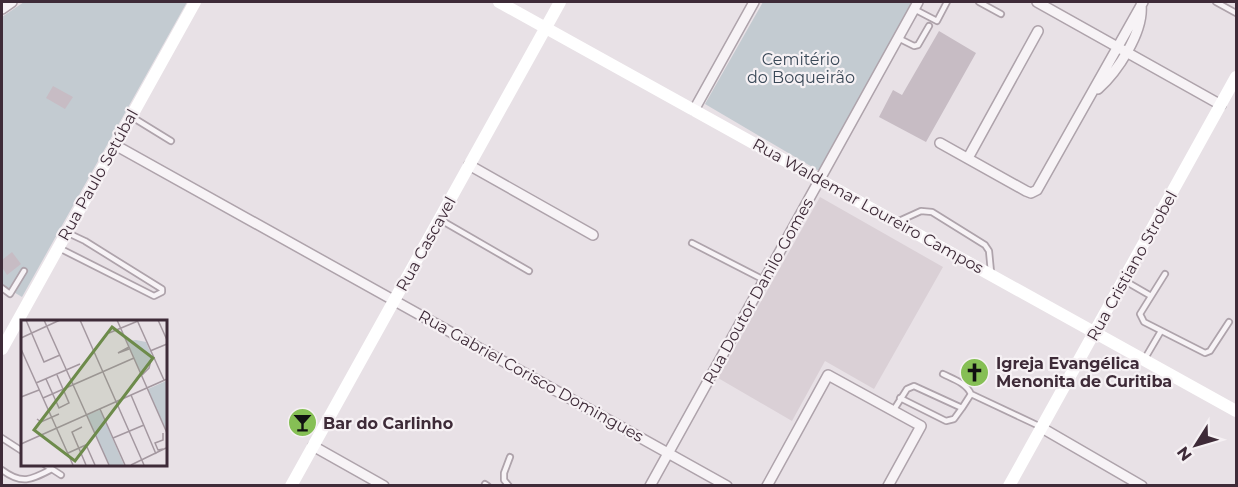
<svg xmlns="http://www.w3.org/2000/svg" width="1238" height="487" font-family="Montserrat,sans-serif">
<rect width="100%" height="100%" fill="#e8e1e6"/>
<!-- built -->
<path fill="#dad0d6" d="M820,197L943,267L874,389L825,361L792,421L718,378Z"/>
<!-- green -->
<path fill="#c3cbd1" d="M24,2H187L22,297L2,285V17Z
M763,2H914L819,171L705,104Z"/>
<!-- building -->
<path fill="#c7bcc4" d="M939,31L976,53L926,142L879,117L893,90L902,95Z
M53,86L73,97L65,109L46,98Z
M12,252L21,264L7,275L2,267V260Z"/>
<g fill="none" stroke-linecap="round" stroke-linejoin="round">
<defs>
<path id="service" d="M979,2L1001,14
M1216,2L1236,13
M914,9L937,21L947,2
M898,38L914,46L918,45L929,26
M132,117L171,141
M439,219L529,271
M899,221L921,211L932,212L985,245L989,251L991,272
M692,243L764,280
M59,248L154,296L162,292V289L85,241L68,233
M1165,274L1140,314L1144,322L1205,353L1210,351L1229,322
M1125,281L1151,296
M2,288L10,294L24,271
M1144,360L1161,331
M971,394L1039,426
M900,398L946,421L954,419L962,408
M893,411L907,389L914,386L962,408L971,394C966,383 953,379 943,374
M2,438L22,451
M44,464L61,475
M2,470C22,485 31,480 52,469
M485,484L488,486
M509,486L504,480V473L510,457"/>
<path id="minor" d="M1037,2L1221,105
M2,9L12,2
M1098,89C1117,72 1144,32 1141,5
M694,110L754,2
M940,143L1026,191L1031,193L1037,190L1143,2
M115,145L727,486
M968,158L1038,31
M469,165L593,235
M1042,428L1142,486
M313,446L384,486
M650,486L918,2
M767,486L828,375L921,426L888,486"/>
</defs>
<!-- service casing -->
<use href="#service" stroke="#aea3ab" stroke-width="8"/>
<!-- minor casing -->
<use href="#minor" stroke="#aea3ab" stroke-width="12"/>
<!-- service -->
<use href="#service" stroke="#f7f3f6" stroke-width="4.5"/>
<!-- minor -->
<use href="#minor" stroke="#f7f3f6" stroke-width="9"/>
<!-- secondary -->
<path stroke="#fff" stroke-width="12" d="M499,2L1236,411
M2,349L195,2
M291,486L560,2
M1009,486L1236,77"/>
</g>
<!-- icons -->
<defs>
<symbol id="church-disc" viewBox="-11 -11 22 22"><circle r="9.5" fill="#86bf55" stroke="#f6f1f4"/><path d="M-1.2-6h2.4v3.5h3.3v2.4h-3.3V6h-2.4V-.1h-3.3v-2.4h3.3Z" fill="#111"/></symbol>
<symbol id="bar-disc" viewBox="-11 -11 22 22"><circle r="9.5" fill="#86bf55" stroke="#f6f1f4"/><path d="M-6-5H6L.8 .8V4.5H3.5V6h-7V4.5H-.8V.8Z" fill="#111"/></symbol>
</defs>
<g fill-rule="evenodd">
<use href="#church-disc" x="958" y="356" width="33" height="33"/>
<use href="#bar-disc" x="286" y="406" width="33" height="33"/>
</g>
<g text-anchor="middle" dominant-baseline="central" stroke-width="4.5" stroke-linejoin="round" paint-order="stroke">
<!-- park labels -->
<g font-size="16" fill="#3a4958" stroke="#f6f1f4">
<text x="801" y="59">Cemitério<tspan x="801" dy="18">do Boqueirão</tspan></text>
</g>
<!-- street labels -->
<g font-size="16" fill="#3e2b38" stroke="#f6f1f4">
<text transform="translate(98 175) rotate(-61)">Rua Paulo Setúbal</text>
<text transform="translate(868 206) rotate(29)">Rua Waldemar Loureiro Campos</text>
<text transform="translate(426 244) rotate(-61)">Rua Cascavel</text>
<text transform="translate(1132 266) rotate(-61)">Rua Cristiano Strobel</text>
<text transform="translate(758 291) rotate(-61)">Rua Doutor Danilo Gomes</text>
<text transform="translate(531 376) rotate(29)">Rua Gabriel Corisco Domingues</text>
</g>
<!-- poi labels -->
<g font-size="16" font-weight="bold" fill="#3e2b38" stroke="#f6f1f4" text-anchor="start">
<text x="996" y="363">Igreja Evangélica<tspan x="996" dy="18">Menonita de Curitiba</tspan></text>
<text x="323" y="423">Bar do Carlinho</text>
</g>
</g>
<!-- overview -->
<g transform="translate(21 320)">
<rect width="146" height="146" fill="#e8e1e6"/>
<path d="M115,20L125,22L130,34L129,44L120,54L106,21ZM145,61V110L127,69ZM79,90L103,145H88L66,95Z" fill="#c3cbd1"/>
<path fill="none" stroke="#a498a0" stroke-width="1.5" d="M5,0L23,42L39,35M23,0L88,145M59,0L123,145M96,0L146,113M116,0L143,60M137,0L146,20M88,13L117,1M0,18L39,0M108,27L97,33L108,29M0,29L52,145M129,31L146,24M121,55L128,48L131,36M25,59L38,88L48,83L36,55M15,63L59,44M110,75L135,134M0,77L18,70M22,78L113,38M79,89L104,145M16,99L20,102L38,94M61,107L51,112L65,145M142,113V120L134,123L137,130L142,129M92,118L123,105M0,124L146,59M66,127L74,145M47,133L67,124M110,145L145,128"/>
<path fill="#6d8b4b" fill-opacity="0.15" stroke="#6d8b4b" stroke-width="3" d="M91,7L132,38L54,141L13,110Z"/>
<rect width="146" height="146" fill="none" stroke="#3e2b38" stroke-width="3"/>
</g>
<!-- border -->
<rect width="1238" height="487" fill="none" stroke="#3e2b38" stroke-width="6"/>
<!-- north arrow -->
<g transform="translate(1196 445) rotate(233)" stroke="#f6f1f4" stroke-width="4.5" paint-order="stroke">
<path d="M0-4.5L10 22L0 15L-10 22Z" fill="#3e2b38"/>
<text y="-9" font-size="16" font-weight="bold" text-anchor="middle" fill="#3e2b38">N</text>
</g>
</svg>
